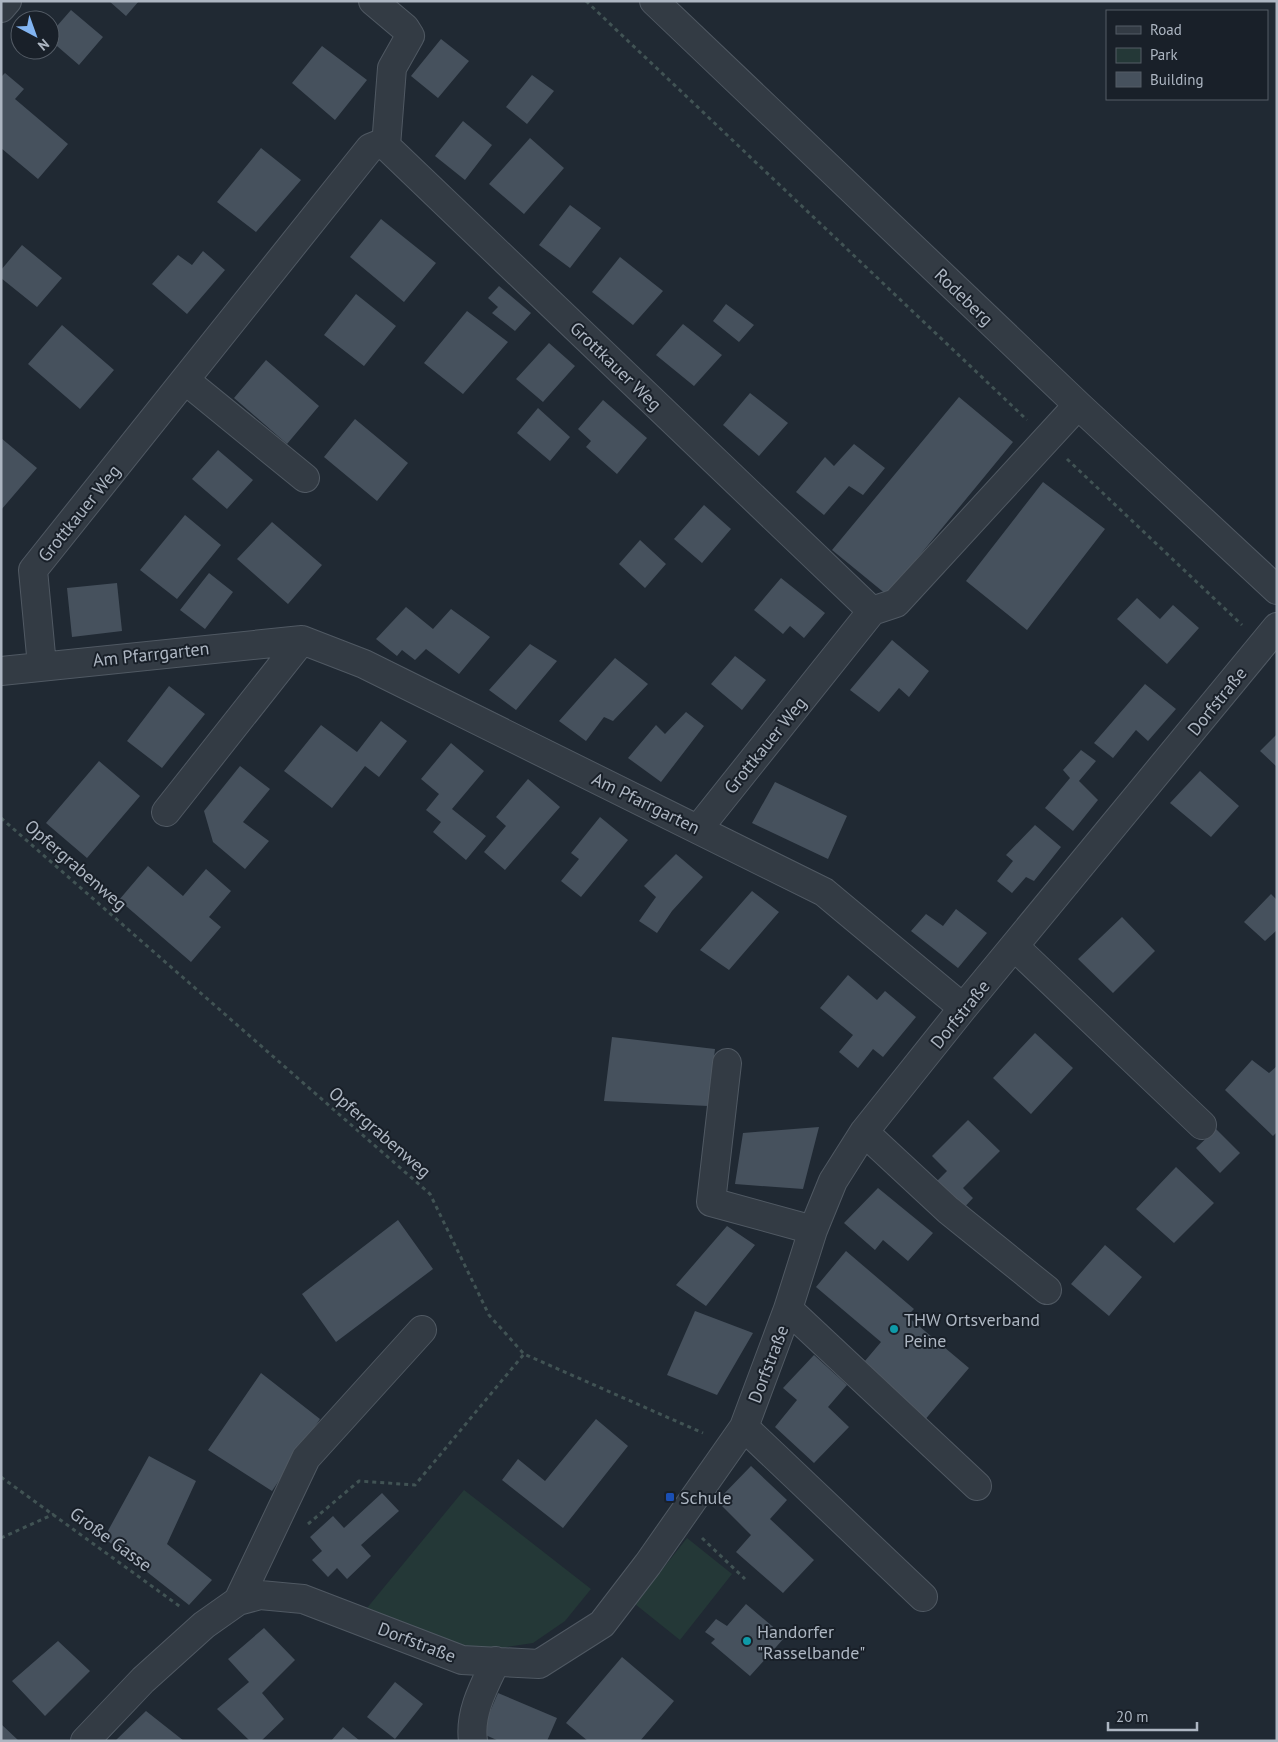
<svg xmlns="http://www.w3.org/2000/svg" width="1278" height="1742" font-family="'PT Sans',sans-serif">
<rect width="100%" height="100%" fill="#202933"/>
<!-- green -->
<path fill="#243837" d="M464,1490L591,1589L565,1621L533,1643L494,1649L458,1646L367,1608Z
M687,1538L732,1574L680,1640L635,1604Z"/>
<!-- building -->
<path fill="#46515d" d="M109,1H139L126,16Z
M71,10L103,37L79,65L50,40V34Z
M441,39L469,61L438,98L411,76Z
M322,46L367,80L335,120L292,83Z
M5,73L24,89L15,99L68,144L38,179L1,148V77Z
M532,75L554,91L527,124L506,107Z
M463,121L492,145L465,180L435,156Z
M530,138L564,168L524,214L489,184Z
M261,148L301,180L256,232L217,202Z
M570,205L601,228L570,268L539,245Z
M381,219L436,263L404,302L350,257Z
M22,245L62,278L37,307L1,278V270Z
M203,251L225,270L187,314L152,284L178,255L192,265Z
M620,257L663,291L633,325L592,292Z
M499,286L531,313L515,331L492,313L498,307L488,298Z
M356,294L396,326L364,366L324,335Z
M726,304L754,325L739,342L713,321Z
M467,311L508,342L463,394L424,363Z
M683,324L722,355L694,386L656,355Z
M62,325L114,370L80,409L28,364Z
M549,343L575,366L543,402L516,379Z
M266,360L319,406L287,444L234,398Z
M750,393L788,423L759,456L723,425Z
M959,397L1013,442L887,595L832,550Z
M603,400L647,438L617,474L586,447L591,441L578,429Z
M538,408L570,437L550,461L517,433Z
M355,419L408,463L377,501L324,457Z
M1,438L37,468L1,510Z
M854,444L885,468L863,495L849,486L824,515L796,492L825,457L834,466Z
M218,450L253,480L227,509L192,479Z
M1043,482L1105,529L1027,630L966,581Z
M704,505L731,529L702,563L674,539Z
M185,515L221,545L177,599L140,570Z
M272,522L322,565L288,604L237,559Z
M640,540L666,564L645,588L619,564Z
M209,573L233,592L205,629L180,610Z
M781,578L825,613L804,638L790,626L783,634L754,610Z
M117,583L122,631L72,637L67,588Z
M1137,598L1160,619L1173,605L1199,628L1167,664L1117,619Z
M406,607L433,629L451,609L490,637L459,674L426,649L415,660L402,650L397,656L376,639Z
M892,640L929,671L909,697L899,688L879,712L850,690Z
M530,644L557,661L516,710L489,690Z
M735,656L766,680L742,710L711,684Z
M615,658L648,684L613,721L604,717L586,741L559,721Z
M1145,684L1176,709L1148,741L1136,730L1113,758L1094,743Z
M169,686L205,714L162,768L127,741Z
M686,712L704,726L661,782L628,758L656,725L665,734Z
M381,721L407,741L379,777L365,766L332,808L284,771L321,725L357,752Z
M1277,734V767L1260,751Z
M451,743L484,771L452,809L486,836L466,860L433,832L441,822L426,810L439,794L421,779Z
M1081,750L1096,761L1079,781L1098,800L1073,831L1045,808L1070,778L1063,770Z
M99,761L140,796L87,858L46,823Z
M240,766L270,789L243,822L269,841L245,869L213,842L204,811Z
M1200,771L1239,806L1211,837L1170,803Z
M528,779L560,807L505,870L484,852L506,826L496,817Z
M775,782L847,816L828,859L752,823Z
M600,817L628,840L581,897L561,881L579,859L571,853Z
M1035,825L1061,847L1034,881L1026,877L1012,893L997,881L1013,861L1006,855Z
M676,854L703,877L672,911L657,933L639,921L656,897L644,886Z
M148,866L183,896L206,869L231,891L209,917L221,927L191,962L119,900Z
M752,891L779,912L729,970L700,950Z
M1271,894L1277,900V930L1265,941L1244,922Z
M956,909L987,933L958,968L911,931L926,914L943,926Z
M1122,917L1155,951L1113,993L1078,959Z
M848,975L877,1000L885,991L916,1017L883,1057L873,1049L858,1068L839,1052L853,1035L820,1008Z
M1035,1033L1073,1068L1031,1114L993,1078Z
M612,1037L715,1049L708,1106L604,1101Z
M1252,1060L1269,1073L1277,1066V1132L1273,1136L1225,1090Z
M968,1120L1000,1151L963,1188L973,1198L960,1212L933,1185L947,1171L932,1156Z
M819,1127L803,1189L735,1184L743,1133Z
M1216,1129L1240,1153L1220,1173L1196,1148Z
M1176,1167L1214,1203L1174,1243L1136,1209Z
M878,1188L933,1233L908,1261L883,1240L875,1250L844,1223Z
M398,1220L433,1269L336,1342L302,1294Z
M727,1226L755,1245L706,1306L676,1285Z
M1105,1245L1142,1277L1109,1316L1071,1284Z
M846,1251L914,1309L907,1316L969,1368L923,1422L859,1368L881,1342L816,1287Z
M695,1311L753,1333L717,1395L667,1375Z
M814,1355L847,1385L828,1407L849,1427L814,1463L775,1427L797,1400L783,1388Z
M261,1373L320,1419L272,1491L208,1450Z
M596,1419L628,1446L563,1528L502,1480L518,1459L545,1481Z
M149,1456L196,1481L167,1544L212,1580L189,1605L104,1538Z
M751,1466L787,1500L770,1519L814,1560L783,1593L736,1552L751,1535L717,1501Z
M382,1493L399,1511L361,1545L371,1556L347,1579L337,1568L328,1577L312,1560L322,1551L310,1537L333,1516L344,1528Z
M746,1604L785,1637L750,1676L711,1643L715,1639L705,1632L716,1619L727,1626Z
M264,1628L295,1660L262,1693L284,1719L261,1741H250L217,1709L249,1682L228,1659Z
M58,1641L90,1671L45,1716L12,1681Z
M622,1657L674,1701L640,1741H588L566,1723Z
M395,1682L423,1704L395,1739L367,1717Z
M498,1693L557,1718L547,1741H499L481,1733Z
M146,1711L184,1741H115Z
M1,1724L19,1741H1Z
M343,1727L360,1741H331Z"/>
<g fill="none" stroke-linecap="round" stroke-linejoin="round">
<defs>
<path id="minor" d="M373,1L405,28L410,36L392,68L386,146
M654,1L1078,405L1277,590
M1,8L7,1
M185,380L305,478
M872,611L896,603L1078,405
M42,666L33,570L370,148L380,144L386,146L872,611L698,829
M1,671L302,640L364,664L824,892L963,1008
M166,812L302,640
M1015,947L1202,1125
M727,1063L711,1202L813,1230
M864,1132L948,1210L1047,1290
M788,1309L977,1486
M744,1427L923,1597
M238,1601L306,1458L422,1330
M85,1741L143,1680L204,1625L238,1601L260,1595L303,1599L462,1660L539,1664L602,1624L648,1564L744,1427L788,1309L813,1230L833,1181L864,1132L963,1008L1277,627
M473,1741C469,1713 484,1686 496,1661"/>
</defs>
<!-- minor casing -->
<use href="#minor" stroke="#505963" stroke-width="30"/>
<!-- path -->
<path stroke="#415354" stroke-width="3" stroke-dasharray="4 4" stroke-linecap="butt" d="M586,1L1027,420
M1067,459L1242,625
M1,818L430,1194L489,1315L524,1354L703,1433
M1,1477L182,1608
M308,1524L359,1481L415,1485L524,1354
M1,1538L54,1514
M702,1538L745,1579"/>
<!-- minor -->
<use href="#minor" stroke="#333b44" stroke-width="28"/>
</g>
<!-- markers -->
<g fill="#0f9aa8" stroke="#192029" stroke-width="2">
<circle cx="894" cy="1329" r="5"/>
<circle cx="747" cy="1641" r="5"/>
</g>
<rect fill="#1a4fb4" stroke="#192029" stroke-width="2" x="665" y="1492" width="10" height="10" rx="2.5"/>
<g text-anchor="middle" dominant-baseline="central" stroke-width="4" stroke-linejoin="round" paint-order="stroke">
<!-- street labels -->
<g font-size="18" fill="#adb6c2" stroke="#192029">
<text transform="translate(964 297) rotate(44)">Rodeberg</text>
<text transform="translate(616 366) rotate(44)">Grottkauer Weg</text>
<text transform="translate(79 513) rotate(-51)">Grottkauer Weg</text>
<text transform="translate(151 654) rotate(-6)">Am Pfarrgarten</text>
<text transform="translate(1217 701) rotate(-51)">Dorfstraße</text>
<text transform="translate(765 745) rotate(-51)">Grottkauer Weg</text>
<text transform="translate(646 803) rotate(26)">Am Pfarrgarten</text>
<text transform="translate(76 865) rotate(41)">Opfergrabenweg</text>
<text transform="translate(960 1014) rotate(-51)">Dorfstraße</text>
<text transform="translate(380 1132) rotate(41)">Opfergrabenweg</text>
<text transform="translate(768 1364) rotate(-69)">Dorfstraße</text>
<text transform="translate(111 1539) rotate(36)">Große Gasse</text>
<text transform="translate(417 1642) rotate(21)">Dorfstraße</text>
</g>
<!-- poi labels -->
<g font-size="18" fill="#adb6c2" stroke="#192029" text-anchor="start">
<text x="904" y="1319">THW Ortsverband<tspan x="904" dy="21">Peine</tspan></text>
<text x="680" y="1497">Schule</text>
<text x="757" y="1631">Handorfer<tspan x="757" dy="21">"Rasselbande"</tspan></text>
</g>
</g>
<!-- border -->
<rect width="1278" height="1742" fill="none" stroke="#adb6c2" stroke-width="5"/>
<!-- legend -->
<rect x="1106" y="10" width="162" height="90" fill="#192029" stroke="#545c66"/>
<rect x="1116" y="26" width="25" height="8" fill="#333b44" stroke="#545c66"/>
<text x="1150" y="35" font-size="15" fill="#adb6c2">Road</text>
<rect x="1116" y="48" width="25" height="15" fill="#243837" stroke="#545c66"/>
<text x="1150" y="60" font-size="15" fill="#adb6c2">Park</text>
<rect x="1116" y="72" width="25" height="15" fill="#46515d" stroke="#545c66"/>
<text x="1150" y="85" font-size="15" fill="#adb6c2">Building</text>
<!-- north arrow -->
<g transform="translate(35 35) rotate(139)"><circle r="24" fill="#192029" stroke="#545c66"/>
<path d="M0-4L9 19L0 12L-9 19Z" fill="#82b4f1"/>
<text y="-8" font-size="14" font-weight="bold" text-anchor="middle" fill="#adb6c2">N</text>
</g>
<!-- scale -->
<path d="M1108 1722v8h89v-8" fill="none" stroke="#adb6c2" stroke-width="2.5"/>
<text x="1116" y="1722" font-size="15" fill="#adb6c2" stroke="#192029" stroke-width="4" paint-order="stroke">20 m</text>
</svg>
